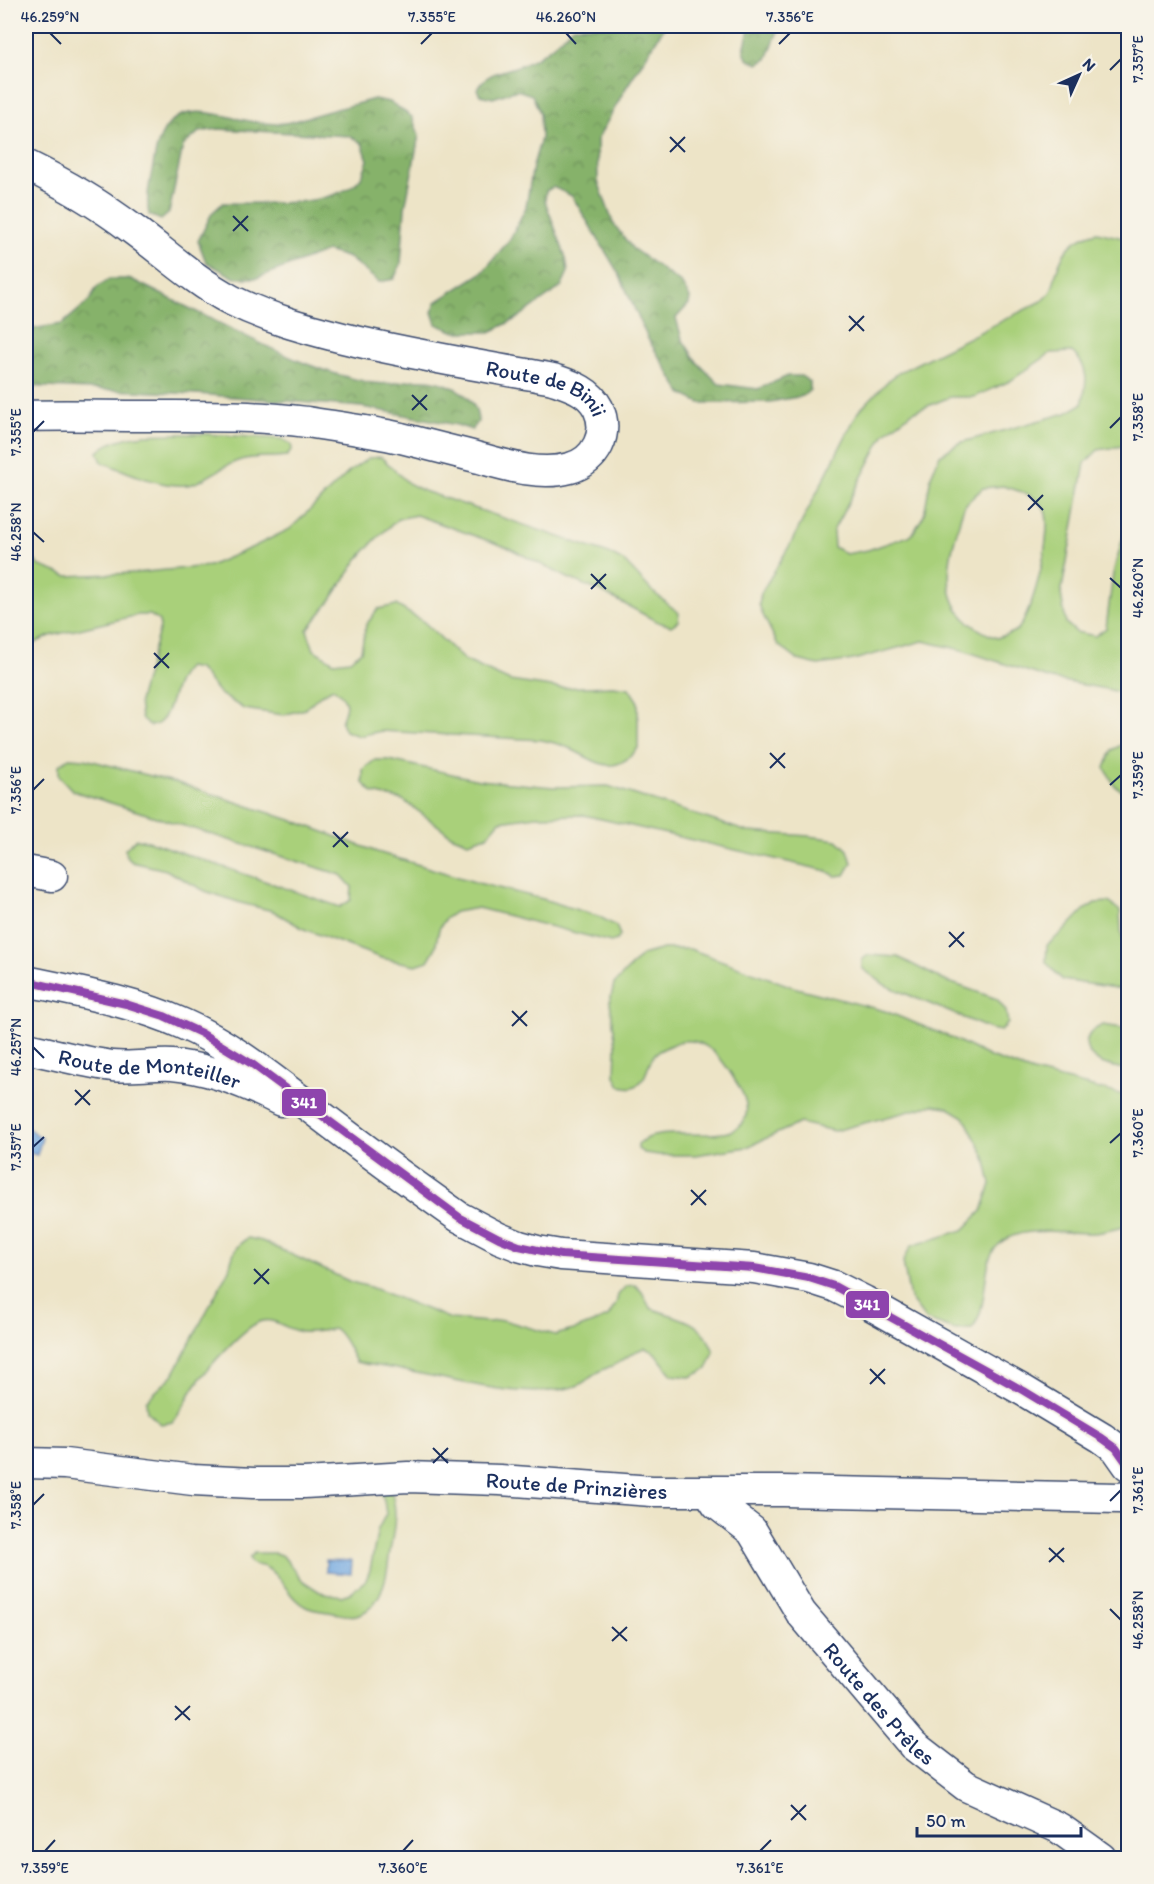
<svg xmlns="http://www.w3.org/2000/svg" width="1154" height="1884" font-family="Itim,sans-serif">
<defs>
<pattern id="forest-crowns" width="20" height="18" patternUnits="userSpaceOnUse" patternTransform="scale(1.5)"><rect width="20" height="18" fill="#86b26a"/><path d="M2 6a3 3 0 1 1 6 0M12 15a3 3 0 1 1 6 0" fill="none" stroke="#6d915a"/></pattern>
</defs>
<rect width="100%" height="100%" fill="#f7f3e8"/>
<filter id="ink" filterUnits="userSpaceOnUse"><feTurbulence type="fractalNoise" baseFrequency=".0167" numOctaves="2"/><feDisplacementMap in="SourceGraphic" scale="12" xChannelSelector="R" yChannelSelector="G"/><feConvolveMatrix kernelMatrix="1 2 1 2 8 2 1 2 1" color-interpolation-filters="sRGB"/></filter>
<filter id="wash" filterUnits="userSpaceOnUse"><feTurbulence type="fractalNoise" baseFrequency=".008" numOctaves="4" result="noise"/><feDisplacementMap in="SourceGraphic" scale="24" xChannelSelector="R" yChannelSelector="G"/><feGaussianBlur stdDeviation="1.35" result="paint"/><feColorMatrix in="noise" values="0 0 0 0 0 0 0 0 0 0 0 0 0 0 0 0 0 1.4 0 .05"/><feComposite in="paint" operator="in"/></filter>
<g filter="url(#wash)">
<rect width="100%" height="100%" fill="#ede4c7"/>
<!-- green -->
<path fill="#a9d07a" stroke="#62806c" stroke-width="1.5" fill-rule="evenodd" d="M1097,232L1128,239V448L1123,446L1098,450L1085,463L1061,594L1066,623L1076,632L1095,636L1106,628L1113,574L1128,519V696L1111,690L1051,679L962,650L923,641L853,660L818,665L798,660L778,645L762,613L759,604L761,593L790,545L858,412L889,380L900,372L1042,301C1053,293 1053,286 1056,273C1063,250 1073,238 1097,232ZM1072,352C1090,367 1087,383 1082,404L1066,413L959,443L940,455L931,476L924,515L912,535L868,550L846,554L834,547L833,531L885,433L913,412L950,397H974L1010,381L1051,353ZM1003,486C1017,490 1036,495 1044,508C1055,527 1033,613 1018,629C1013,634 1003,635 997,638C946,619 942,582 956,535C959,526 960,512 966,504C971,498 978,493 983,488Z
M206,434L282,439L291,444L292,450L287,456C272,458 255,456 241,460C224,464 200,485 186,485C158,487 128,472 102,462L98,452C120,429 175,435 206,434Z
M381,457L408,483L424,491L612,555L625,562L652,591L679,613L678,621L671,626L658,622L602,592L568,578L509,548L416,515L398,519L376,539L358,559L328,604L307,630L314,650L334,662L350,660L361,651L366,625L378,609L396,605L424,622L464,660L510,681L558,688L613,686L629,688L638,702V748C614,778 597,762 569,748C560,744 550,742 542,740L381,731L359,736L345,731L341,722C348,705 349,699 333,688L319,696L305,709L283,715L244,709L220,694L199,669L188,667C171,682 173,711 159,723C157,725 153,725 150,726L141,718L139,701L160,627L159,621L150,615H138L50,636L26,647V548L38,565L67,576L135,573L209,566L251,548L290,529L350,471L369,458Z
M1128,741V794L1115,786L1105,768L1112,750Z
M69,758L85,759L178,783L300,823L377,852L478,883L543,899L600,917L616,926L620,935L617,940L611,942L478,908L455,912L445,919L439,929L435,949L428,961L416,965L381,958L304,929L273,911L241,903L205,891L166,870L132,862L127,857L125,849L136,839L148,841L340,907L351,900L352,887L341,875L73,791L59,776V765Z
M375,760H389L479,780L553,787L608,786L748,832L809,836L837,840L848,850L852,863L845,875L835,876L827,871L584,815L536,816L500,821L487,836L468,842L451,835L403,800L373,793L363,783V769Z
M1109,902L1120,911L1121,930L1128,962V990L1062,980L1046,962L1047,945L1065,930L1084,910L1095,903Z
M663,949H690L793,987L885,1011L952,1038L990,1057L1033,1072L1128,1096V1226C1117,1228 1104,1233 1092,1233C1060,1233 999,1220 989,1262C983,1285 986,1310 972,1329L955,1330L926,1320L910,1299L903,1262L911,1246L963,1230L982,1211L991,1184L985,1157L964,1117L947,1107L933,1105L834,1131L800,1123L747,1147L695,1155H659L644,1153L638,1149V1144C659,1120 738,1152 746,1115C749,1101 740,1088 733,1077C720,1055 699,1031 671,1045C666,1048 659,1050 655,1054C647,1063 648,1078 637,1085C631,1089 626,1087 620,1086L615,1076L616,1045L610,1002L614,984L642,955Z
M868,955L898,957L943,980L997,999L1006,1011L1008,1023L1001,1031L990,1029L885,985L862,968V960Z
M1103,1025L1128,1029V1070C1120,1068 1107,1066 1099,1062C1080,1050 1083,1033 1103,1025Z
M248,1238L262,1241L351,1282L370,1287L451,1319L489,1322L503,1320L555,1335L577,1329L608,1317L616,1304L618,1295L626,1286L635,1285L642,1292L650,1308C681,1320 701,1318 714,1352L707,1369L690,1377L672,1375L655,1353L645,1348C631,1352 633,1354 621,1361C614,1366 604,1368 597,1373C589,1378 582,1385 573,1387C521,1401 458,1380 406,1371C389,1367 372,1366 356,1362C349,1350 345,1337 335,1329C324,1330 312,1333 302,1332C288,1331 277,1318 262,1321C245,1325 205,1371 195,1386C187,1398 182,1411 173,1422L161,1424L147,1411L146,1401L173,1375L229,1269C233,1254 234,1246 248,1238Z
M390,1489C400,1510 392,1536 389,1558C387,1578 380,1610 356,1615C350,1617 340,1614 334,1613C325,1611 314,1611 306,1607C290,1600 283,1578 267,1568C262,1565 255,1566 250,1562L249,1558L254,1553H275L283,1556L303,1581L320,1592L341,1596L350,1593L366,1580L370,1570L378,1529L386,1514L384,1500L381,1493Z"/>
<!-- forest -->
<path fill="url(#forest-crowns)" stroke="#507064" stroke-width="1.5" d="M573,26H665L626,88L597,140L598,181L613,223L632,248L682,284L690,298L689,304L676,318L682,339L697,362L719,384L758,389L788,376H801L810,382V390L803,396L770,402L700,403L682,394L648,339L619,274L572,196L553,187L546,191L545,201L566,258L568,272L561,287L516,319L490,332H455L436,324L432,312L436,302L483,272L510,239L526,207L533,166L541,138L540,113L532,95L517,90L493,98L480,95L477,89C487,71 504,72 521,65C541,57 560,41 573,26Z
M750,26H780L767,59L758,64L747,59L744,50Z
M374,99L390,102L412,117L419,135L405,208L401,263L394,279L379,282L349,258L327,251L257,278H235L206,262L198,241L212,213L223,203C261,203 330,208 358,181C363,177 365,167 368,160L362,143L350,136L218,129L199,132L183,146L169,213L161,220L149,215C145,197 151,178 154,160C169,76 232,130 285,123C294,122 303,118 312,116C332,110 353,105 374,99Z
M109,279H131C165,296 199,313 233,330C280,353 317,372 368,382C384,386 398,382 414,380C441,378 477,391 478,422L472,430L457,425L362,407L197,394L26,386V330L62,324L89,301L97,287Z"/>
<!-- water -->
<path fill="#73a9e1" stroke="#476ca0" stroke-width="1.5" d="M26,1127L42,1138L37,1155L26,1152Z
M326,1560L352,1561L351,1574L326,1572Z"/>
</g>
<g filter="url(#ink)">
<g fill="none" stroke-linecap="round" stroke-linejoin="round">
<defs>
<g id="minor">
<path id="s1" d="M26,165C63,183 98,203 131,228C164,252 195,281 231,300C267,318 304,328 343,338C412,355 483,366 553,379C570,385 589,390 598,408C610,433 596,461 570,468C538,477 502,464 472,456C448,450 425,444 401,438C370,431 338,427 307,422C253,415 198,416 144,416C104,416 65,415 26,416"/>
<path d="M26,871L52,876"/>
<path d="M26,981C78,992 134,1002 183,1024C233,1046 273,1080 316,1112C363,1148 411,1183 459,1217L499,1238L519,1246L537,1251L561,1255L754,1268L809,1278L834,1286L864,1301L1024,1391L1102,1438L1116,1448L1128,1465"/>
<path id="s2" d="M26,1048C54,1054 83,1062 112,1066C132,1068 152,1064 172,1065C210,1068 247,1083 281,1101"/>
<path id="s3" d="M26,1463L65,1464L193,1480L253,1483H304L408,1477L500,1480L652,1491H783L1119,1498L1128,1497"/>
<path id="s4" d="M709,1492L717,1504L752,1531L801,1613L913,1745L966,1786L1059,1828L1101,1858"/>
</g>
</defs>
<!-- minor casing -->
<use href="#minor" stroke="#3a4a6e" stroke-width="33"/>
<!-- minor -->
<use href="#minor" stroke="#fff" stroke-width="30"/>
<defs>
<path id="bus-1" d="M26,981L126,1004L164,1016L201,1033L252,1064L459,1217L499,1238L519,1246L561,1255L754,1268L809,1278L834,1286L1024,1391L1102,1438L1116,1448L1128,1465"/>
</defs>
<!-- bus-1 casing -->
<use href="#bus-1" stroke="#f7f3e8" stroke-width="12"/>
<!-- bus-1 -->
<use href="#bus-1" stroke="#8e44ad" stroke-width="8"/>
</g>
</g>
<!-- ticks -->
<path fill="none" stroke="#1b2f5e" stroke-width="2" d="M50,33L61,44M566,33L576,44M421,44L432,33M779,44L790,33M1110,70L1121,59M670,137L685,152M670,152L685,137M233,216L248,231M233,231L248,216M849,316L864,331M849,331L864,316M412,395L427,410M412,410L427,395M1110,428L1121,417M33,432L44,421M1028,495L1043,510M1028,510L1043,495M33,532L44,542M591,574L606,589M1110,578L1121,588M591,589L606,574M154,653L169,668M154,668L169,653M770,753L785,768M770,768L785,753M1110,785L1121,775M33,790L44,779M333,832L348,847M333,847L348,832M949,932L964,947M949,947L964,932M512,1011L527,1026M512,1026L527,1011M33,1047L44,1058M75,1090L90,1105M75,1105L90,1090M1110,1143L1121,1133M33,1147L44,1137M691,1190L706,1205M691,1205L706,1190M254,1269L269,1284M254,1284L269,1269M870,1369L885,1384M870,1384L885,1369M433,1448L448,1463M433,1463L448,1448M1110,1501L1121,1490M33,1505L44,1494M1049,1548L1064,1562M1049,1562L1064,1548M1110,1609L1121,1620M612,1627L627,1641M612,1641L627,1627M175,1706L190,1720M175,1720L190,1706M791,1805L806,1820M791,1820L806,1805M45,1851L55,1840M403,1851L413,1840M760,1851L771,1840"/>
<g text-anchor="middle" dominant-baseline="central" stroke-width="6" stroke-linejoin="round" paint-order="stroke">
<!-- street labels -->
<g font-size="22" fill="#1b2f5e" stroke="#f7f3e8">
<text stroke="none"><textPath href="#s1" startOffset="576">Route de Binii</textPath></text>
<text stroke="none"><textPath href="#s2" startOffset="126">Route de Monteiller</textPath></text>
<text stroke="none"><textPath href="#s3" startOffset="552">Route de Prinzières</textPath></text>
<text stroke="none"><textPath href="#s4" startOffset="274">Route des Prêles</textPath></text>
</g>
</g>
<g stroke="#f7f3e8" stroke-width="2">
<rect x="281" y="1088" width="46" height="29" rx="6" fill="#8e44ad"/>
<rect x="845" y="1290" width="45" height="29" rx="6" fill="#8e44ad"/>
</g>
<g font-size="16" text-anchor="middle" font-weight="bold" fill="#fff">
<text x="304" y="1108">341</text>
<text x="867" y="1310">341</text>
</g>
<!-- margin -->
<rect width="1154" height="1884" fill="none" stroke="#f7f3e8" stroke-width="66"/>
<!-- north arrow -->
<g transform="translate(1079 75) rotate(45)" stroke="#f7f3e8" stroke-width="4.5" paint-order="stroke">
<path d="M0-4.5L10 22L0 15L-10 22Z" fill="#1b2f5e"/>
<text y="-9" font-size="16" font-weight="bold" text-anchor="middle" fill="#1b2f5e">N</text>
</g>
<!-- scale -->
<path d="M917 1827v9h164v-9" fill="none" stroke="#1b2f5e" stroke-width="3"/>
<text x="926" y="1827" font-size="18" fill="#1b2f5e" stroke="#f7f3e8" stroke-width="4.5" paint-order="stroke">50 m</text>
<rect x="33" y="33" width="1088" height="1818" fill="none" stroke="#1b2f5e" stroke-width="2"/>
<g font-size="15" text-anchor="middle" fill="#1b2f5e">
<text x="50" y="22">46.259°N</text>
<text x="432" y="22">7.355°E</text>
<text x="566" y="22">46.260°N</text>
<text x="790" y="22">7.356°E</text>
<text transform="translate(1138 59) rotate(-90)" y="5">7.357°E</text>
<text transform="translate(1138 417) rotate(-90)" y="5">7.358°E</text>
<text transform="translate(16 432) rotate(-90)" y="5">7.355°E</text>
<text transform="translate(16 532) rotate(-90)" y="5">46.258°N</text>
<text transform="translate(1138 588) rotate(-90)" y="5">46.260°N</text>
<text transform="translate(1138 775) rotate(-90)" y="5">7.359°E</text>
<text transform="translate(16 790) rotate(-90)" y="5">7.356°E</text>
<text transform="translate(16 1047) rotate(-90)" y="5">46.257°N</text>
<text transform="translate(1138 1133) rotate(-90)" y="5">7.360°E</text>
<text transform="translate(16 1147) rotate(-90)" y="5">7.357°E</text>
<text transform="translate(1138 1490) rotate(-90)" y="5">7.361°E</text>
<text transform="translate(16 1505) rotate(-90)" y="5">7.358°E</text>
<text transform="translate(1138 1620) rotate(-90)" y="5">46.258°N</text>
<text x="45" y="1873">7.359°E</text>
<text x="403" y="1873">7.360°E</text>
<text x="760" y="1873">7.361°E</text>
</g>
</svg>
